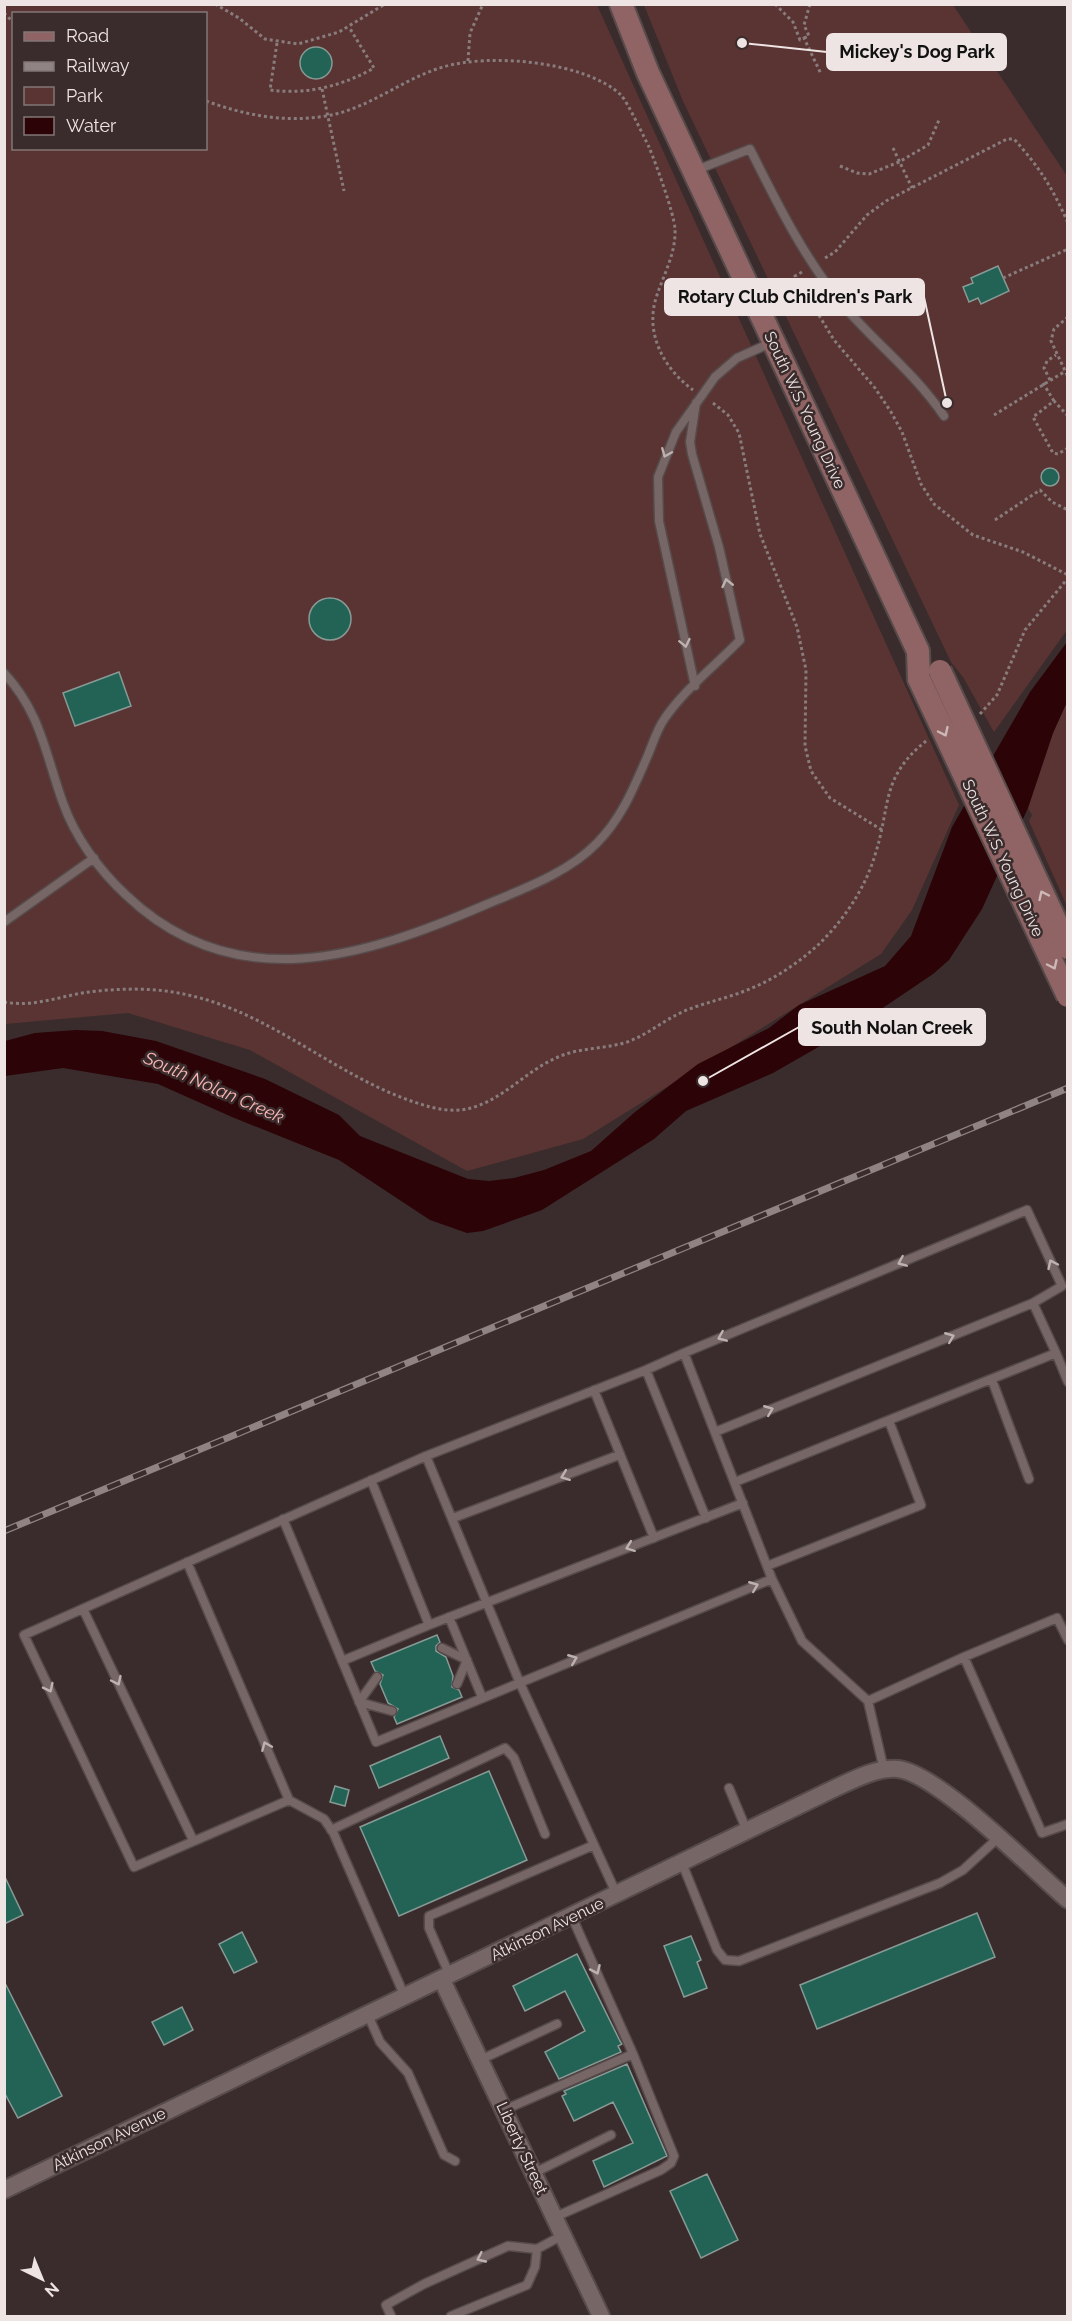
<svg xmlns="http://www.w3.org/2000/svg" width="1072" height="2321" font-family="Raleway,sans-serif">
<rect width="100%" height="100%" fill="#3a2c2c"/>
<!-- green -->
<path fill="#5a3433" fill-rule="evenodd" d="M5,5H597L959,805L912,910L881,954L583,1139L467,1171L250,1050L128,1013L5,1024ZM14,14H206V148H14Z
M644,5H953L1067,176V630L994,732L963,677L951,662L683,101Z
M1067,702V906L1029,821L1032,815L1028,808L1053,733Z"/>
<!-- water -->
<path fill="#2c0306" d="M1067,642V702L1053,733L1028,808L982,909L949,960L933,974L862,1022L773,1073L686,1111L654,1139L542,1210L483,1231L467,1233L430,1220L339,1160L232,1117L158,1084L63,1068L5,1076V1041L35,1033L76,1030L102,1031L156,1041L265,1079L339,1115L360,1136L468,1179L489,1181L514,1178L544,1170L591,1151L635,1112L698,1064L769,1028L799,1005L885,966L911,936L952,827L1030,692Z"/>
<!-- building -->
<path fill="#226356" stroke="#889a95" stroke-width="1.5" d="M300 63a16 16 0 1 1 32 0a16 16 0 1 1-32 0Z
M998,266L1009,291L981,304L978,298L969,302L963,287L973,283L971,278Z
M1041 477a9 9 0 1 1 18 0a9 9 0 1 1-18 0Z
M309 619a21 21 0 1 1 42 0a21 21 0 1 1-42 0Z
M119,672L131,706L75,726L63,693Z
M437,1635L440,1642L436,1646V1651L446,1657L453,1676L452,1687L459,1690L462,1697L397,1724L394,1717L398,1709L388,1703L380,1684L383,1675L375,1671L371,1662Z
M440,1736L449,1758L379,1788L370,1766Z
M489,1771L527,1860L399,1916L360,1827Z
M335,1786L349,1790L345,1806L330,1802Z
M4,1875L23,1915L4,1924Z
M977,1913L995,1957L817,2029L800,1985Z
M242,1932L257,1962L234,1973L219,1944Z
M691,1936L701,1960L697,1962L707,1988L684,1997L664,1946Z
M577,1954L620,2041L622,2044L618,2046L621,2052L559,2079L545,2052L585,2031L565,1991L525,2011L513,1986Z
M4,1981L62,2096L18,2118L4,2092Z
M182,2007L193,2030L164,2045L152,2022Z
M627,2064L667,2156L604,2187L593,2161L633,2143L613,2102L574,2121L562,2096L566,2094L564,2091Z
M707,2174L738,2240L701,2258L670,2191Z"/>
<g fill="none" stroke-linecap="round" stroke-linejoin="round">
<defs>
<path id="lane" d="M694,171L750,149C776,201 804,258 842,304C875,343 915,373 944,416
M4,673C41,713 45,753 63,803C75,837 99,870 126,895C235,999 364,957 485,905C523,889 568,873 597,843C622,818 634,787 648,755C653,743 657,729 665,718C685,689 716,665 740,640L719,547L692,454L690,442L696,403
M695,686L659,521L658,477L676,432L715,377L737,358L773,342
M4,922L94,858
M1033,1303L1056,1353
M684,1353L1027,1210L1062,1286L1033,1303L715,1432
M646,1370L684,1353L772,1579L802,1641L868,1701
M992,1380L1029,1479
M594,1390L654,1538
M371,1480L429,1625
M735,1482L1056,1353L1068,1382
M453,1518L619,1455
M283,1519L376,1742L772,1579
M187,1562L289,1800L324,1819L333,1832L405,1997
M767,1566L921,1505L889,1421
M83,1609L193,1840
M449,1617L482,1697
M442,1648L467,1660L457,1684
M964,1657L1057,1618L1068,1640
M342,1661L429,1625L743,1503
M377,1677L359,1702L392,1711
M884,1770L868,1701L964,1657L1042,1833L1068,1824
M729,1788L747,1831
M289,1800L134,1867L24,1635L426,1456
M331,1830L505,1748L514,1758L545,1834
M682,1863L717,1950L725,1960L739,1961L940,1883L963,1870L998,1838
M617,1895L519,1681L426,1456L646,1370L706,1518
M450,1976L429,1928V1916L594,1845
M368,2015L380,2042L408,2073L444,2155L455,2161
M480,2060L557,2024
M504,2110L633,2054
M534,2173L611,2135
M555,2217L661,2170L671,2163L674,2156L633,2054L572,1917
M391,2316L386,2305L424,2284L508,2246L537,2249L563,2235
M451,2316L527,2285L535,2267L537,2249"/>
<path id="street" d="M442,1980L601,2316
M4,2190L829,1791C849,1782 875,1767 898,1769C939,1774 1033,1870 1068,1900"/>
<path id="secondary" d="M621,4L648,73L918,651L919,679"/>
</defs>
<!-- lane casing -->
<use href="#lane" stroke="#564a4a" stroke-width="11"/>
<!-- street casing -->
<use href="#street" stroke="#564a4a" stroke-width="20"/>
<!-- secondary casing -->
<use href="#secondary" stroke="#564a4a" stroke-width="26"/>
<!-- path -->
<path stroke="#887c7c" stroke-width="3" stroke-dasharray="3 3" stroke-linecap="butt" d="M215,4L239,18L265,39L298,44L339,32L385,4
M775,4L793,22L800,40L804,38L821,74
M4,13L14,23
M804,38L809,36L804,25L810,4
M277,43L270,90C307,95 342,86 374,68L349,27
M468,61L470,33L483,4
M322,89L344,191
M206,101C245,115 283,123 326,116C369,109 402,79 443,67C489,53 585,61 621,95C627,101 645,139 649,147C656,164 674,213 675,229C676,253 664,274 657,295C644,332 663,368 693,390
M893,148L912,188
M840,166L857,173L869,174L899,162L928,145L939,120
M825,258L835,252L867,215L886,201L1007,139H1014C1040,168 1052,187 1068,223
M802,272L795,276L834,340L875,388L891,412L902,432L921,484L934,504L973,535L1023,552L1068,575
M1003,278L1068,249
M1068,317L1054,329L1051,341L1068,377
M1050,380L1044,368L1047,361L1056,355
M1043,383L1054,401
M713,403L728,415L739,433L760,534L797,627L806,670L805,746L811,771L830,798L882,830
M994,415L1064,372
M1068,416L1054,401L1033,417L1053,453L1058,454L1068,448
M995,520L1040,490L1052,502L1068,510
M980,714L997,695L1025,630L1068,578
M4,1002C32,1007 55,998 82,993C116,988 155,987 188,995C276,1014 341,1082 427,1106C440,1110 457,1112 471,1108C504,1099 527,1070 558,1057C578,1048 602,1049 624,1043C644,1037 660,1023 678,1014C698,1004 721,1000 742,992C770,982 796,965 818,945C843,921 865,889 875,855C891,806 880,778 926,741"/>
<!-- lane -->
<use href="#lane" stroke="#766665" stroke-width="8"/>
<!-- street -->
<use href="#street" stroke="#766665" stroke-width="16"/>
<!-- secondary -->
<use href="#secondary" stroke="#906464" stroke-width="22"/>
<defs>
<path id="rail" d="M4,1531L1068,1088"/>
</defs>
<!-- rail casing -->
<use href="#rail" stroke="#8f8383" stroke-width="7"/>
<!-- rail -->
<use href="#rail" stroke="#3a2c2c" stroke-width="4.5" stroke-dasharray="14" stroke-linecap="butt"/>
<defs>
<path id="secondary-bridge" d="M940,671L1068,948
M919,679L1068,996"/>
</defs>
<!-- secondary-bridge casing -->
<use href="#secondary-bridge" stroke="#564a4a" stroke-width="26" stroke-linecap="butt"/>
<!-- secondary-bridge -->
<use href="#secondary-bridge" stroke="#906464" stroke-width="22"/>
</g>
<!-- one-way arrows -->
<defs><path id="oneway-chevron" d="M-2-3.5L2.5 0L-2 3.5" fill="none" stroke-width="1.6" stroke-linecap="round" stroke-linejoin="round" transform="scale(1.5)"/></defs>
<g stroke="#beb2b1">
<use href="#oneway-chevron" transform="translate(666 453) rotate(112)"/>
<use href="#oneway-chevron" transform="translate(727 583) rotate(-103)"/>
<use href="#oneway-chevron" transform="translate(685 643) rotate(78)"/>
<use href="#oneway-chevron" transform="translate(902 1262) rotate(157)"/>
<use href="#oneway-chevron" transform="translate(1052 1264) rotate(-115)"/>
<use href="#oneway-chevron" transform="translate(722 1337) rotate(157)"/>
<use href="#oneway-chevron" transform="translate(950 1337) rotate(-22)"/>
<use href="#oneway-chevron" transform="translate(769 1410) rotate(-22)"/>
<use href="#oneway-chevron" transform="translate(565 1476) rotate(159)"/>
<use href="#oneway-chevron" transform="translate(630 1547) rotate(159)"/>
<use href="#oneway-chevron" transform="translate(754 1586) rotate(-22)"/>
<use href="#oneway-chevron" transform="translate(573 1659) rotate(-22)"/>
<use href="#oneway-chevron" transform="translate(117 1681) rotate(65)"/>
<use href="#oneway-chevron" transform="translate(49 1688) rotate(64)"/>
<use href="#oneway-chevron" transform="translate(266 1746) rotate(-113)"/>
<use href="#oneway-chevron" transform="translate(596 1970) rotate(66)"/>
<use href="#oneway-chevron" transform="translate(481 2258) rotate(155)"/>
</g>
<g stroke="#cdb7b7">
<use href="#oneway-chevron" transform="translate(944 732) rotate(65)"/>
<use href="#oneway-chevron" transform="translate(1043 895) rotate(-115)"/>
<use href="#oneway-chevron" transform="translate(1053 965) rotate(65)"/>
</g>
<g text-anchor="middle" dominant-baseline="central" stroke-width="5" stroke-linejoin="round" paint-order="stroke">
<!-- street labels -->
<g font-size="16" fill="#eee4e4" stroke="#3a2c2c">
<text transform="translate(805 410) rotate(65)">South W.S. Young Drive</text>
<text transform="translate(1003 858) rotate(65)">South W.S. Young Drive</text>
<text transform="translate(547 1929) rotate(-26)">Atkinson Avenue</text>
<text transform="translate(109 2139) rotate(-26)">Atkinson Avenue</text>
<text transform="translate(522 2148) rotate(65)">Liberty Street</text>
</g>
<!-- water labels -->
<g font-size="18" font-style="italic" fill="#f9b6b4" stroke="#3a2c2c">
<text transform="translate(214 1087) rotate(24)">South Nolan Creek</text>
</g>
</g>
<!-- callouts -->
<path fill="none" stroke="#eee4e4" stroke-width="2" d="M742 43L827 52M947 403L924 297M703 1081L799 1027"/>
<g fill="#eee4e4" stroke="#3a2c2c" stroke-width="2">
<circle cx="742" cy="43" r="6"/>
<circle cx="947" cy="403" r="6"/>
<circle cx="703" cy="1081" r="6"/>
</g>
<g fill="#eee4e4" stroke="#eee4e4" stroke-width="2">
<rect x="827" y="34" width="179" height="36" rx="6"/>
<rect x="665" y="279" width="259" height="36" rx="6"/>
<rect x="799" y="1009" width="186" height="36" rx="6"/>
</g>
<g font-size="18" text-anchor="middle" font-weight="bold" fill="#111">
<text x="917" y="58">Mickey's Dog Park</text>
<text x="795" y="303">Rotary Club Children's Park</text>
<text x="892" y="1034">South Nolan Creek</text>
</g>
<!-- border -->
<rect width="1072" height="2321" fill="none" stroke="#eee4e4" stroke-width="12"/>
<!-- legend -->
<rect x="12" y="12" width="195" height="138" fill="#3a2c2c" stroke="#827676" stroke-width="1.5"/>
<rect x="24" y="32" width="30" height="9" fill="#906464" stroke="#827676" stroke-width="1.5"/>
<text x="66" y="42" font-size="18" fill="#eee4e4">Road</text>
<rect x="24" y="62" width="30" height="9" fill="#8f8383" stroke="#827676" stroke-width="1.5"/>
<text x="66" y="72" font-size="18" fill="#eee4e4">Railway</text>
<rect x="24" y="87" width="30" height="18" fill="#5a3433" stroke="#827676" stroke-width="1.5"/>
<text x="66" y="102" font-size="18" fill="#eee4e4">Park</text>
<rect x="24" y="117" width="30" height="18" fill="#2c0306" stroke="#827676" stroke-width="1.5"/>
<text x="66" y="132" font-size="18" fill="#eee4e4">Water</text>
<!-- north arrow -->
<g transform="translate(42 2279) rotate(137)" stroke="#3a2c2c" stroke-width="4.5" paint-order="stroke">
<path d="M0-4.5L10 22L0 15L-10 22Z" fill="#eee4e4"/>
<text y="-9" font-size="16" font-weight="bold" text-anchor="middle" fill="#eee4e4">N</text>
</g>
</svg>
